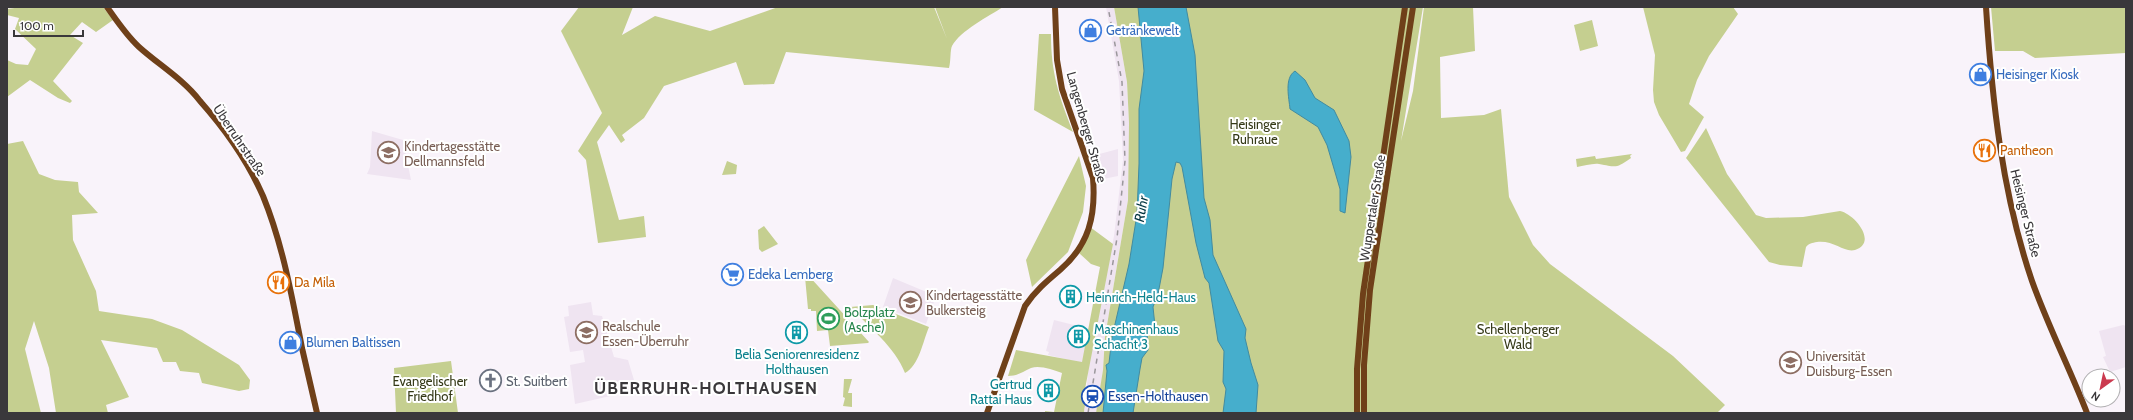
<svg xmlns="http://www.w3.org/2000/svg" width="2133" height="420" font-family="Cabin,sans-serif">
<rect width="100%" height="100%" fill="#f9f3fa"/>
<!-- built -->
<path fill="#efe4f1" d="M1106,7H1114L1127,82L1129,123L1128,200L1105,337L1103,370L1099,403L1096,413H1084L1089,363L1114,236L1123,160L1119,81Z
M372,131L403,140L411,180L367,174L370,167Z
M1118,149V176L1098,180L1092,156Z
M893,278L936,296L926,324L883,307Z
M591,302L593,315L602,316L614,357L628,360L637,390L575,404L570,365L585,362L583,350L570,352L564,317L569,316L568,306Z
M1054,320L1090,329L1082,363L1048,355L1049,352L1046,351Z
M2123,325L2126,326V367L2110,372L2103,357L2106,356L2099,331Z"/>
<!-- green -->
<path fill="#c5cf90" d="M22,7H103L113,20L96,32L82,22L70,35L83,43L53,81L72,101L70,103L58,98L30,80L7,97V60L16,64L28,65L36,49L15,29L19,18L7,15V9Z
M579,7H633L622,35L655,16L710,31L778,7H934L947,39L935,7H1003C989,16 960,31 952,46C950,50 951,61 949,68L786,52L774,84L744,85L736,62L664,86L644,118L622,135L625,140L621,143L609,125L597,142L619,220L644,216L646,237L598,243L586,160L578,151L602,113L561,31Z
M1114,7H1423L1401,141L1413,91L1424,7H1473L1475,51L1440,57L1441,118L1484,115L1501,109L1509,197L1533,245L1550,264L1673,356L1725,405L1717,413H1096L1103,370L1105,337L1128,200L1129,123L1127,82Z
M1643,7H1733L1738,14L1709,56L1697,80L1689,104L1704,117L1685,151L1681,152L1659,115L1654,102L1653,90L1655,55Z
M1991,7H2126V53L2035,58L2023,51H1995Z
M1592,20L1598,46L1580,51L1574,25Z
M1039,34H1051C1051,74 1059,96 1073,132L1034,110Z
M1706,128L1727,174L1756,215L1766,218L1803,217L1840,211C1855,214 1878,243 1855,250C1844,253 1834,240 1817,242C1812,243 1809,243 1806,247L1802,267L1780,265L1769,262L1686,158Z
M23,141L39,174L55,180L78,182L79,192L98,213L72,215L73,240L96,291L99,311L152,319L182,330L239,365L250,380L249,389L239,391L202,383L199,373L180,371L176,362H163L157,348L101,340L129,397L106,405L108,413H56L49,368L34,321L25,349L41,413H7V144Z
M1632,154L1630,156L1631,158C1615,169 1617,167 1599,164C1593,163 1584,166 1577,167L1576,159L1595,156L1596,159Z
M1079,156L1086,186L1083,212L1068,252L1032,287L1026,260Z
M727,161L737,165L736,174L722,175Z
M764,226L778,244L762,252L759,249L758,230Z
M1090,227L1113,244L1085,389C1089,397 1084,405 1084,413H1045V411L1054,412L1062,373C1053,370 1040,365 1031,368C1022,372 1018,376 1008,376L1016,350L1082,362L1100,267L1091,264L1079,253Z
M808,275L869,342L868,343L830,346L828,330L817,331L816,311H811V309H808L805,277Z
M873,305L929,327C923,341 919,366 905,373C895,347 869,327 850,307Z
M451,361L458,413H396L394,368Z
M844,379H852L848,393H852V407L843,406L845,398L843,397Z"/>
<!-- water -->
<path fill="#46aecc" stroke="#428ba0" d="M1138,7H1186L1195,55L1204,198L1210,220L1213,255L1246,329L1245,338L1251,363L1258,385L1256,413H1223L1226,389L1223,382L1224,351L1218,341L1209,283L1205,278L1196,243L1182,167L1180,163L1176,162L1172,179L1163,268L1158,294L1153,307L1155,326L1147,333L1148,350L1142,358L1140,369L1133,413H1103L1107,371L1106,365L1109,363L1112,337L1129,264L1137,214L1139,164V109L1144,71Z
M1295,71L1305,80L1315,98L1334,110L1349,141L1351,157L1345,213L1340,211V189L1327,145L1318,127L1290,109C1289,98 1284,78 1295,71Z"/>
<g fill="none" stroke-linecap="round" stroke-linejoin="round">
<!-- major -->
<path stroke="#6f4019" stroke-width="6" d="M107,7C117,21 126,35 139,47C159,65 183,79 200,101C225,129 248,162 263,196C283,245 292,297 302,348C307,370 312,391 317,413
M1986,7C1992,100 2002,193 2032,281C2048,326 2070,369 2087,413
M987,413L1025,306C1035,291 1047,281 1060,270C1089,245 1096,216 1093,178L1062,89L1057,60L1055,7
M1357,413V369L1363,294L1405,7
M1364,413V365L1370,290L1413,7"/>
<!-- rail -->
<path stroke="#9b979c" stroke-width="1.5" stroke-dasharray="5 5" stroke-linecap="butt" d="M1088,413L1117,238L1125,161L1122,82L1108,7"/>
</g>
<!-- icons -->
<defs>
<symbol id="shop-ring" viewBox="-11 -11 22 22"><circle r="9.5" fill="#fff" stroke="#3f7fe0" stroke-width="1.5"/><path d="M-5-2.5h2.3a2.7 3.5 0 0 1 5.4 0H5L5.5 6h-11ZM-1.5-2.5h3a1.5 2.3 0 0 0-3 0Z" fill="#3f7fe0"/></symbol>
<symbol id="restaurant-ring" viewBox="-11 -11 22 22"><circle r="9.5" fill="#fff" stroke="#e8710a" stroke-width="1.5"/><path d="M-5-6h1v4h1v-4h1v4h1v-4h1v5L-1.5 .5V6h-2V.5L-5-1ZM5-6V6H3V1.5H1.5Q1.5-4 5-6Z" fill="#e8710a"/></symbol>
<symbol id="school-ring" viewBox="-11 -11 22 22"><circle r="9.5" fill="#fff" stroke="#8d6e63" stroke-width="1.5"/><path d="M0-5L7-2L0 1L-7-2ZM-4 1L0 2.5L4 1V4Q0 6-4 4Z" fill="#8d6e63"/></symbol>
<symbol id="supermarket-ring" viewBox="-11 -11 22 22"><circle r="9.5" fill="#fff" stroke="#3f7fe0" stroke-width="1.5"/><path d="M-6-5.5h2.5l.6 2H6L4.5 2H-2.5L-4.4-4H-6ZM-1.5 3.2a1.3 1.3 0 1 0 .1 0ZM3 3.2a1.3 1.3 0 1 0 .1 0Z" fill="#3f7fe0"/></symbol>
<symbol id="building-ring" viewBox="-11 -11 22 22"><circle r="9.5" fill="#fff" stroke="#0f9aa8" stroke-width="1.5"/><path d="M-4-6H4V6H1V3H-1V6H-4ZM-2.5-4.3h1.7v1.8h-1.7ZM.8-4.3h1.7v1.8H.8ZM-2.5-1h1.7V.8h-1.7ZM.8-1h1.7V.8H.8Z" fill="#0f9aa8"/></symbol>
<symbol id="stadium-ring" viewBox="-11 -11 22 22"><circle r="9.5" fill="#fff" stroke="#2e9e5b" stroke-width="1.5"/><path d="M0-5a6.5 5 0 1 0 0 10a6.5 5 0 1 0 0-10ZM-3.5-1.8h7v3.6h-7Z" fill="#2e9e5b"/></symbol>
<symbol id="university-ring" viewBox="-11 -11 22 22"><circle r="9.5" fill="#fff" stroke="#8d6e63" stroke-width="1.5"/><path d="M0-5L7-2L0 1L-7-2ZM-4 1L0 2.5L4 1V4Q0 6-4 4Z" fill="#8d6e63"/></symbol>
<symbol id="church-ring" viewBox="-11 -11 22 22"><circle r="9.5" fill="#fff" stroke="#6b7280" stroke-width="1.5"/><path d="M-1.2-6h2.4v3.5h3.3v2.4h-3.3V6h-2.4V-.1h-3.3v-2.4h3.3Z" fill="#6b7280"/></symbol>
<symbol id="station-ring" viewBox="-11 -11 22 22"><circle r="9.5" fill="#fff" stroke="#1a4fb4" stroke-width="1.5"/><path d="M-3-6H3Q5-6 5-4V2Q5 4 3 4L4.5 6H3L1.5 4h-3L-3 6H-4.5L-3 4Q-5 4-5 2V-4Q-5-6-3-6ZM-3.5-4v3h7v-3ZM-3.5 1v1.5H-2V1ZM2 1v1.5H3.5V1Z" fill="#1a4fb4"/></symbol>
</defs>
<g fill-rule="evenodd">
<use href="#shop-ring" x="1078" y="18" width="25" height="25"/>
<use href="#shop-ring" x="1968" y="62" width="25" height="25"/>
<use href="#restaurant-ring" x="1972" y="138" width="25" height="25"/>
<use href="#school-ring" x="376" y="140" width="25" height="25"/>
<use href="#supermarket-ring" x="720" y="262" width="25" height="25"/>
<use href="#restaurant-ring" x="266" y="270" width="25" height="25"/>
<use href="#building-ring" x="1058" y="284" width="25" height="25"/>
<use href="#school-ring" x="898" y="290" width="25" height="25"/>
<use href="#stadium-ring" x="816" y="306" width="25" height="25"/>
<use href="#building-ring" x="784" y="320" width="25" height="25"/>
<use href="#school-ring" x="574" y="320" width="25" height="25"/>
<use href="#building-ring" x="1066" y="324" width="25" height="25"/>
<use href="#shop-ring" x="278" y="330" width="25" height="25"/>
<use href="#university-ring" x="1778" y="350" width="25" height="25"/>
<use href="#church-ring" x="478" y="368" width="25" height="25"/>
<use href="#building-ring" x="1036" y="378" width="25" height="25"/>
<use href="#station-ring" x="1080" y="384" width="25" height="25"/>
</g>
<g text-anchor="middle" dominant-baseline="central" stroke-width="4" stroke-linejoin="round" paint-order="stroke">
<!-- shop labels -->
<g font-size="13" fill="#366cbe" stroke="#fff" text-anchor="start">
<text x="1106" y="30">Getränkewelt</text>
<text x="1996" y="74">Heisinger Kiosk</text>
<text x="748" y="274">Edeka Lemberg</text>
<text x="306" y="342">Blumen Baltissen</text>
</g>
<!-- park labels -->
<g font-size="13" fill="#353917" stroke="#fff">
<text x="1255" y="124">Heisinger<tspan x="1255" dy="15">Ruhraue</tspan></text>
<text x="1518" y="329">Schellenberger<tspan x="1518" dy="15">Wald</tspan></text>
<text x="430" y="381">Evangelischer<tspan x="430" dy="15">Friedhof</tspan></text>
</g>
<!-- street labels -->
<g font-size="13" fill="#3a383b" stroke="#fff">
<text transform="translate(1087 127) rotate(74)">Langenberger Straße</text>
<text transform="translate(240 140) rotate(56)">Überruhrstraße</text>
<text transform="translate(1372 208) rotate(-81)">Wuppertaler Straße</text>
<text transform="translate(2026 213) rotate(76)">Heisinger Straße</text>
</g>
<!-- education labels -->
<g font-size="13" fill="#785e54" stroke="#fff" text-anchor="start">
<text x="404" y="146">Kindertagesstätte<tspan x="404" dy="15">Dellmannsfeld</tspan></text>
<text x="926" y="295">Kindertagesstätte<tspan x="926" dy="15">Bulkersteig</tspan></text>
<text x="602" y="326">Realschule<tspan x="602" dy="15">Essen-Überruhr</tspan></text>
<text x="1806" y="356">Universität<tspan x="1806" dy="15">Duisburg-Essen</tspan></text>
</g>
<!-- food labels -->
<g font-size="13" fill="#c56008" stroke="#fff" text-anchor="start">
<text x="2000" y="150">Pantheon</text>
<text x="294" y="282">Da Mila</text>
</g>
<!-- culture labels -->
<g font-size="13" fill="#0d838f" stroke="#fff" text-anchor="start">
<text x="1086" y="297">Heinrich-Held-Haus</text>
<text x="1094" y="329">Maschinenhaus<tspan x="1094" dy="15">Schacht 3</tspan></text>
<text x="797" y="354" text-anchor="middle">Belia Seniorenresidenz<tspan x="797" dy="15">Holthausen</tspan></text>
<text x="1032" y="384" text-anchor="end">Gertrud<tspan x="1032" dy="15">Rattai Haus</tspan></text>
</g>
<!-- leisure labels -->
<g font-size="13" fill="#27864d" stroke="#fff" text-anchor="start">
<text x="844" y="312">Bolzplatz<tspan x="844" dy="15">(Asche)</tspan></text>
</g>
<!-- worship labels -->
<g font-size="13" fill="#5b616d" stroke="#fff" text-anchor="start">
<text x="506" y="381">St. Suitbert</text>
</g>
<!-- transit labels -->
<g font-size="13" fill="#164399" stroke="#fff" text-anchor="start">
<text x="1108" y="396">Essen-Holthausen</text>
</g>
<!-- water labels -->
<g font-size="14" font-style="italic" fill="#033541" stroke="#fff">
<text transform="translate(1141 209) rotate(-80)">Ruhr</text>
</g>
<!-- district labels -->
<g font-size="17" font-weight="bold" letter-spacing="1" fill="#3a383b" stroke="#fff">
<text x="706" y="388">ÜBERRUHR-HOLTHAUSEN</text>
</g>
</g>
<!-- border -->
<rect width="2133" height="420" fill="none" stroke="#3a383b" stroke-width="16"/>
<!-- north arrow -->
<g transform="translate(2101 388) rotate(213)"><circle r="19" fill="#ffffff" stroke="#b0afb1"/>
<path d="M0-3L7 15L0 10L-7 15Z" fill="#cb3a4f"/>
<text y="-6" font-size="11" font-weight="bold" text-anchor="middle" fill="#3a383b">N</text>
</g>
<!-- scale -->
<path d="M14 30v6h69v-6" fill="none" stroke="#3a383b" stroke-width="2"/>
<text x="20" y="30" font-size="12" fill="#3a383b" stroke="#ffffff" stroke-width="3" paint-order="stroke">100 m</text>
</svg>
